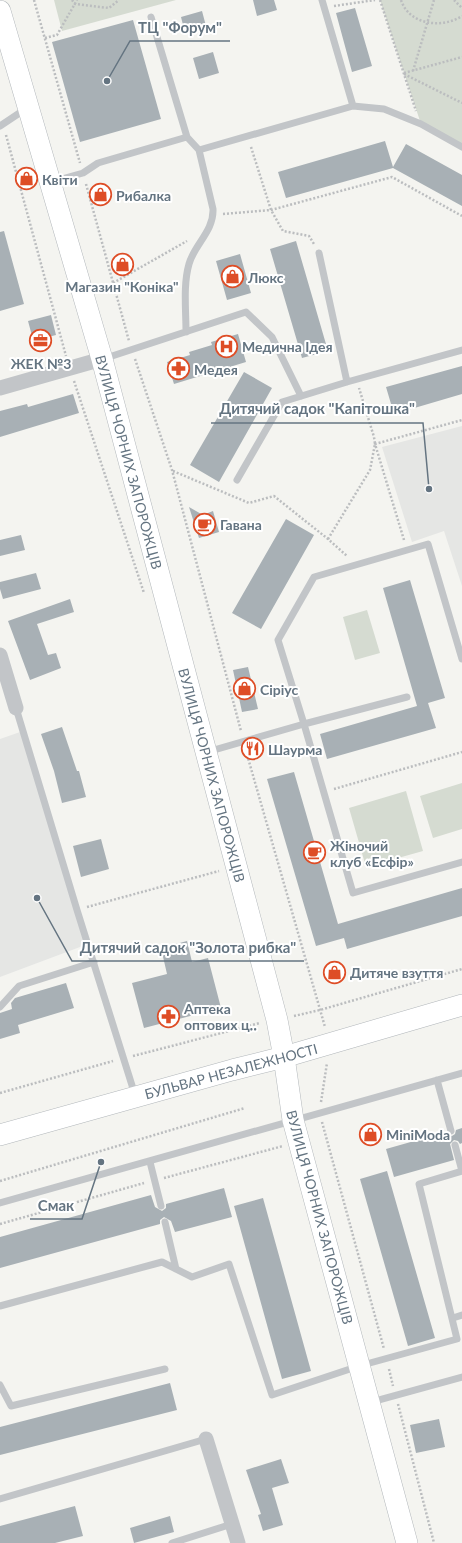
<svg xmlns="http://www.w3.org/2000/svg" width="462" height="1543" font-family="Lato,sans-serif">
<rect width="100%" height="100%" fill="#f4f4f0"/>
<!-- built -->
<path fill="#e5e6e4" d="M462,426V586L444,531L412,542L382,447Z
M23,731L88,944L0,977V739Z"/>
<!-- green -->
<path fill="#d5dbd1" d="M54,0H176L62,31Z
M380,0H462V147L421,124Z
M367,610L380,653L355,660L343,617Z
M462,783V829L433,838L420,796Z
M406,791L423,851L366,867L349,808Z"/>
<!-- building -->
<path fill="#a8b0b5" d="M253,0H274L277,10L257,16Z
M355,8L372,66L352,72L336,13Z
M202,11L206,26L185,33L181,17Z
M133,20L161,119L80,142L52,42Z
M213,52L219,73L199,79L193,58Z
M385,141L393,167L406,144L462,175V206L393,168L286,198L278,172Z
M4,231L24,304L0,311V232Z
M296,241L328,351L302,358L270,249Z
M240,254L251,293L227,300L216,261Z
M127,255L131,269L116,273L113,259Z
M51,315L56,335L48,337L50,343L35,347L28,321Z
M238,334L246,362L174,384L167,362L190,355L189,352L212,345L211,342Z
M462,366V394L394,414L386,387Z
M244,372L272,388L219,482L190,465Z
M73,394L79,413L0,437V411L27,404L28,407Z
M189,507L203,515L213,511L219,532L199,538Z
M286,519L314,535L261,629L232,613Z
M21,535L25,550L0,556V540Z
M36,573L41,589L3,599L0,589V582Z
M410,580L445,698L428,703L436,728L327,759L320,734L417,706L383,588Z
M70,599L74,612L37,624L48,655L56,653L61,668L30,680L8,621Z
M248,667L258,709L242,712L233,670Z
M62,727L77,771H79L86,797L62,803L54,771L41,734Z
M294,772L338,924L462,888V916L347,949L344,938L316,946L267,779Z
M101,839L109,869L81,877L73,846Z
M187,941L192,962L208,958L221,1008L144,1028L132,983L167,974L161,948Z
M66,983L74,1008L18,1025L20,1033L0,1039V1013L12,1009L11,1003L15,998Z
M462,1128V1143L460,1144L458,1141L454,1140L450,1144L454,1160L394,1177L386,1149L446,1132L448,1135L452,1136L455,1134L456,1130Z
M387,1171L435,1338L408,1346L360,1179Z
M224,1188L232,1217L175,1232L171,1221L164,1217L160,1220V1224L0,1268V1237L151,1195L155,1207L162,1211L166,1208V1204Z
M263,1198L311,1371L282,1379L234,1206Z
M170,1383L177,1410L0,1455V1427Z
M439,1419L445,1447L416,1453L410,1425Z
M281,1459L289,1483L272,1488L283,1525L263,1531L258,1515L261,1514L246,1470Z
M75,1506L83,1536L55,1543H0V1526Z
M170,1516L174,1532L134,1543L130,1528Z"/>
<g fill="none" stroke-linecap="round" stroke-linejoin="round">
<defs>
<path id="secondary" d="M0,11L102,359L277,1020L284,1057L293,1120L407,1543
M0,1135L232,1070L284,1057L462,1005"/>
</defs>
<!-- secondary casing -->
<use href="#secondary" stroke="#b2b7bb" stroke-width="22"/>
<!-- path -->
<path stroke="#bbbdbf" stroke-width="2.5" stroke-dasharray="2 2" stroke-linecap="butt" d="M34,0L80,163
M72,0L75,4L109,8L119,0
M380,0L416,111
M401,0C409,25 442,29 462,16
M454,0L462,8
M334,6L375,0
M45,38L57,35L77,0
M413,71L434,0
M404,73L462,57
M404,74L462,103
M6,135L66,356
M251,147L271,210L283,231L309,236L314,244
M86,184L129,341
M223,214L271,210L392,177L462,216
M113,283L187,241
M135,359L172,470L241,731
M74,381L144,593
M173,471L249,503L274,496L328,539L347,556
M328,539L370,470L375,444L374,437L359,388
M404,540L375,444L462,420
M246,751L325,1027
M334,789L462,752
M87,907L219,871
M294,1016L320,1010L462,969
M133,1056L260,1023
M0,1093L113,1061
M321,1102L327,1063
M322,1122L384,1349
M164,1178L283,1146
M0,1181L245,1108
M0,1224L144,1183
M389,1369L393,1386
M398,1404L434,1543"/>
<!-- lane -->
<path stroke="#c2c5c8" stroke-width="7" d="M322,0L353,106
M151,17L187,137L199,150L213,209C214,231 194,245 189,264C183,285 186,310 186,332
M0,126L27,108
M199,150L353,106L384,109L421,124L462,147
M51,182L83,173L98,163L187,137
M319,253L347,382
M103,359L246,312L272,337L301,396
M237,480L282,402L347,382L462,350
M407,697L304,724L278,640L314,577L428,544L462,659
M16,708L77,910L135,1095
M207,752L304,724L353,893L462,862
M0,1007L19,986L94,962
M437,1080L451,1131
M455,1145L462,1171
M150,1162L161,1206
M0,1203L462,1073
M165,1222L176,1269
M0,1306L162,1262L192,1277L229,1264L272,1395L359,1366L457,1339L419,1184L462,1171
M453,1318L462,1315
M0,1385L11,1406L165,1369
M371,1402L462,1377
M0,1499L206,1439
M172,1543L232,1524"/>
<!-- street -->
<path stroke="#c2c5c8" stroke-width="15" d="M0,388L102,359
M0,655L16,708
M206,1439L238,1543"/>
<!-- secondary -->
<use href="#secondary" stroke="#fff" stroke-width="21"/>
</g>
<!-- icons -->
<defs>
<symbol id="shop-ring" viewBox="-11 -11 22 22"><circle r="9.5" fill="#fff" stroke="#de4d26" stroke-width="1.5"/><path d="M-5-2.5h2.3a2.7 3.5 0 0 1 5.4 0H5L5.5 6h-11ZM-1.5-2.5h3a1.5 2.3 0 0 0-3 0Z" fill="#de4d26"/></symbol>
<symbol id="office-ring" viewBox="-11 -11 22 22"><circle r="9.5" fill="#fff" stroke="#de4d26" stroke-width="1.5"/><path d="M-6-3h4V-5.5h4V-3h4V5H-6ZM-1-4.5V-3h2v-1.5ZM-6 0V1H6V0Z" fill="#de4d26"/></symbol>
<symbol id="hospital-ring" viewBox="-11 -11 22 22"><circle r="9.5" fill="#fff" stroke="#de4d26" stroke-width="1.5"/><path d="M-5-5h3v3.5h4V-5h3V5h-3V1.5h-4V5h-3Z" fill="#de4d26"/></symbol>
<symbol id="pharmacy-ring" viewBox="-11 -11 22 22"><circle r="9.5" fill="#fff" stroke="#de4d26" stroke-width="1.5"/><path d="M-2-6h4v4h4v4h-4v4h-4v-4h-4v-4h4Z" fill="#de4d26"/></symbol>
<symbol id="cafe-ring" viewBox="-11 -11 22 22"><circle r="9.5" fill="#fff" stroke="#de4d26" stroke-width="1.5"/><path d="M-5.5-4.5H6V0H3Q3 3.5 0 3.5H-2.5Q-5.5 3.5-5.5 0ZM3-3.2v2h1.7v-2ZM-6 4.5H4V6H-6Z" fill="#de4d26"/></symbol>
<symbol id="restaurant-ring" viewBox="-11 -11 22 22"><circle r="9.5" fill="#fff" stroke="#de4d26" stroke-width="1.5"/><path d="M-5-6h1v4h1v-4h1v4h1v-4h1v5L-1.5 .5V6h-2V.5L-5-1ZM5-6V6H3V1.5H1.5Q1.5-4 5-6Z" fill="#de4d26"/></symbol>
</defs>
<g fill-rule="evenodd">
<use href="#shop-ring" x="14" y="166" width="25" height="25"/>
<use href="#shop-ring" x="88" y="182" width="25" height="25"/>
<use href="#shop-ring" x="110" y="252" width="25" height="25"/>
<use href="#shop-ring" x="220" y="264" width="25" height="25"/>
<use href="#office-ring" x="28" y="328" width="25" height="25"/>
<use href="#hospital-ring" x="214" y="334" width="25" height="25"/>
<use href="#pharmacy-ring" x="166" y="356" width="25" height="25"/>
<use href="#cafe-ring" x="192" y="512" width="25" height="25"/>
<use href="#shop-ring" x="232" y="676" width="25" height="25"/>
<use href="#restaurant-ring" x="240" y="736" width="25" height="25"/>
<use href="#cafe-ring" x="302" y="840" width="25" height="25"/>
<use href="#shop-ring" x="322" y="960" width="25" height="25"/>
<use href="#pharmacy-ring" x="156" y="1004" width="25" height="25"/>
<use href="#shop-ring" x="358" y="1122" width="25" height="25"/>
</g>
<g text-anchor="middle" dominant-baseline="central" stroke-width="4" stroke-linejoin="round" paint-order="stroke">
<!-- poi labels -->
<g font-size="14" font-weight="bold" fill="#647481" stroke="#fff" text-anchor="start">
<text x="42" y="179">Квіти</text>
<text x="116" y="195">Рибалка</text>
<text x="248" y="277">Люкс</text>
<text x="122" y="286" text-anchor="middle">Магазин "Коніка"</text>
<text x="242" y="346">Медична Ідея</text>
<text x="41" y="363" text-anchor="middle">ЖЕК №3</text>
<text x="194" y="369">Медея</text>
<text x="220" y="524">Гавана</text>
<text x="260" y="689">Сіріус</text>
<text x="268" y="749">Шаурма</text>
<text x="330" y="845">Жіночий<tspan x="330" dy="16">клуб «Есфір»</tspan></text>
<text x="350" y="972">Дитяче взуття</text>
<text x="184" y="1008">Аптека<tspan x="184" dy="16">оптових ц‥</tspan></text>
<text x="386" y="1134">MiniModa</text>
</g>
<!-- street labels -->
<g font-size="14" fill="#647481" stroke="#fff">
<text transform="translate(129 462) rotate(75)">ВУЛИЦЯ ЧОРНИХ ЗАПОРОЖЦІВ</text>
<text transform="translate(212 775) rotate(75)">ВУЛИЦЯ ЧОРНИХ ЗАПОРОЖЦІВ</text>
<text transform="translate(231 1071) rotate(-15)">БУЛЬВАР НЕЗАЛЕЖНОСТІ</text>
<text transform="translate(320 1217) rotate(75)">ВУЛИЦЯ ЧОРНИХ ЗАПОРОЖЦІВ</text>
</g>
</g>
<!-- callouts -->
<path fill="none" stroke="#647481" stroke-width="1.5" d="M107 81L130 41H230M429 489L423 423H211M37 898L72 961H304M101 1162L82 1219H30"/>
<g fill="#647481" stroke="#fff" stroke-width="1.5">
<circle cx="107" cy="81" r="4"/>
<circle cx="429" cy="489" r="4"/>
<circle cx="37" cy="898" r="4"/>
<circle cx="101" cy="1162" r="4"/>
</g>
<g font-size="15" text-anchor="middle" font-weight="bold" fill="#647481" stroke="#fff" stroke-width="4" stroke-linejoin="round" paint-order="stroke">
<text x="180" y="33">ТЦ "Форум"</text>
<text x="317" y="414">Дитячий садок "Капітошка"</text>
<text x="188" y="953">Дитячий садок "Золота рибка"</text>
<text x="56" y="1211">Смак</text>
</g>
</svg>
